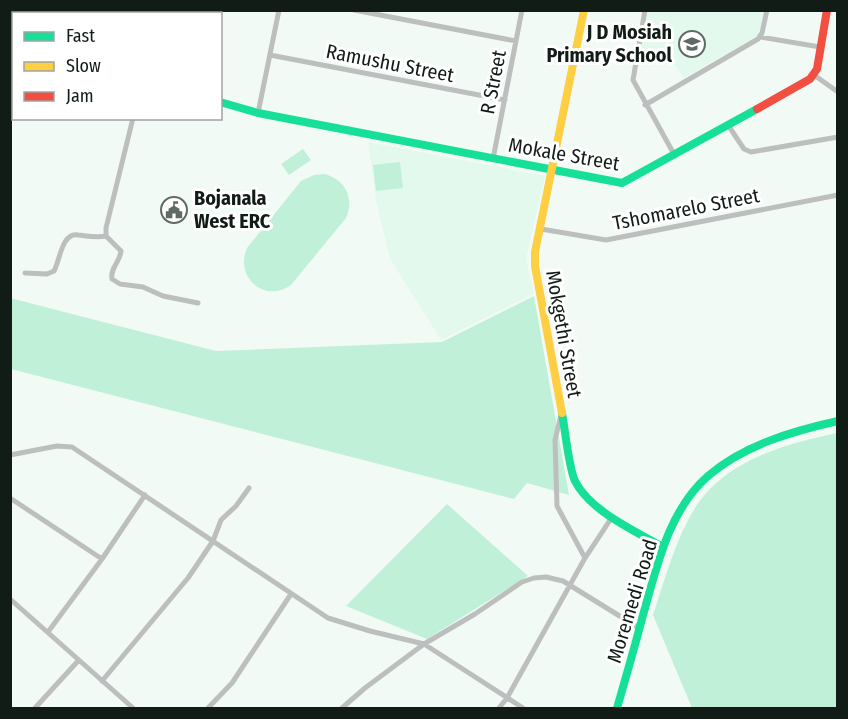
<svg xmlns="http://www.w3.org/2000/svg" width="848" height="719" font-family="'Fira Sans Condensed',sans-serif">
<rect width="100%" height="100%" fill="#f2faf6"/>
<!-- built -->
<path fill="#e3f9ed" d="M648,11H764L761,27L758,34L752,39L684,78L673,63L658,54L640,49Z
M368,142L545,176L526,259L534,294L441,340L390,259L376,200Z"/>
<!-- green -->
<path fill="#c0f0d7" d="M303,149L311,160L289,175L281,164Z
M400,162L403,188L376,191L373,165Z
M324,174C345,179 355,198 346,218L291,285C265,304 234,277 247,248L301,181L314,175Z
M534,296L569,495L527,483L514,499L11,369L10,298L216,351L442,342Z
M837,433V708H692L653,615C665,579 675,540 695,508C726,460 785,444 837,433Z
M447,504L528,576L427,639L346,606Z"/>
<g fill="none" stroke-linecap="round" stroke-linejoin="round">
<!-- street -->
<path stroke="#bcbfbd" stroke-width="5" d="M354,10L516,41
M645,10L633,80L675,156
M56,14V10
M119,14V10
M761,37L820,47
M10,43L14,44
M270,55L505,100
M814,75L838,92
M645,105L758,39L762,33L767,10
M258,113L279,10
M133,118L106,228V236L121,251C120,262 110,268 112,279L120,284L143,287L163,296L198,303
M728,125L744,149L751,152L838,137
M493,159L522,10
M541,229L606,240L838,195
M25,273L47,274L54,271C60,260 62,232 78,235C89,236 95,238 106,236
M561,415L555,440L557,506L585,558
M10,455L57,446L72,447L328,618L370,631L424,644L523,708
M10,498L102,559
M10,599L133,708
M48,632L102,559L145,495
M102,681L188,578L213,541L221,520L236,506L249,488
M35,708L78,661
M208,708L232,683L291,594
M342,708L365,688L424,644L475,614L522,582L534,578L546,577L563,581L639,628
M499,708L507,698L585,558L612,517"/>
<!-- fast -->
<path stroke="#16e098" stroke-width="8" d="M220,102L258,113L622,183L757,109
M562,413C565,429 569,469 575,481C590,511 635,531 663,547
M617,708C626,677 635,646 643,615C657,567 668,511 708,476C744,445 793,431 838,421"/>
<!-- slow -->
<path stroke="#ffcf43" stroke-width="8" d="M562,413L535,266V252L584,10"/>
<!-- jam -->
<path stroke="#f24e42" stroke-width="8" d="M757,109L810,79L817,69L827,10"/>
</g>
<!-- icons -->
<defs>
<symbol id="school-ring" viewBox="-11 -11 22 22"><circle r="9.5" fill="#fff" stroke="#606a65" stroke-width="1.5"/><path d="M0-5L7-2L0 1L-7-2ZM-4 1L0 2.5L4 1V4Q0 6-4 4Z" fill="#606a65"/></symbol>
<symbol id="civic-ring" viewBox="-11 -11 22 22"><circle r="9.5" fill="#fff" stroke="#606a65" stroke-width="1.5"/><path d="M-.6-6.5H3V-4.5H.6V-3L4-1V1h2V6H-6V1h2V-1L-.6-3ZM-1.2 2.5V6h2.4V2.5Z" fill="#606a65"/></symbol>
</defs>
<g fill-rule="evenodd">
<use href="#school-ring" x="677" y="29" width="30" height="30"/>
<use href="#civic-ring" x="159" y="195" width="30" height="30"/>
</g>
<g text-anchor="middle" dominant-baseline="central" stroke-width="6" stroke-linejoin="round" paint-order="stroke">
<!-- poi labels -->
<g font-size="20" font-weight="bold" fill="#121c17" stroke="#fff" text-anchor="end">
<text x="672" y="32">J D Mosiah<tspan x="672" dy="23">Primary School</tspan></text>
<text x="194" y="198" text-anchor="start">Bojanala<tspan x="194" dy="23">West ERC</tspan></text>
</g>
<!-- street labels -->
<g font-size="20" fill="#121c17" stroke="#fff">
<text transform="translate(390 63) rotate(11)">Ramushu Street</text>
<text transform="translate(493 82) rotate(-79)">R Street</text>
<text transform="translate(564 154) rotate(10)">Mokale Street</text>
<text transform="translate(686 209) rotate(-11)">Tshomarelo Street</text>
<text transform="translate(564 334) rotate(80)">Mokgethi Street</text>
<text transform="translate(632 601) rotate(-73)">Moremedi Road</text>
</g>
</g>
<!-- border -->
<rect width="848" height="719" fill="none" stroke="#121c17" stroke-width="24"/>
<!-- legend -->
<rect x="12" y="12" width="210" height="108" fill="#ffffff" stroke="#a0a4a2" stroke-width="1.5"/>
<rect x="24" y="32" width="30" height="9" fill="#16e098" stroke="#a0a4a2" stroke-width="1.5"/>
<text x="66" y="42" font-size="18" fill="#121c17">Fast</text>
<rect x="24" y="62" width="30" height="9" fill="#ffcf43" stroke="#a0a4a2" stroke-width="1.5"/>
<text x="66" y="72" font-size="18" fill="#121c17">Slow</text>
<rect x="24" y="92" width="30" height="9" fill="#f24e42" stroke="#a0a4a2" stroke-width="1.5"/>
<text x="66" y="102" font-size="18" fill="#121c17">Jam</text>
</svg>
